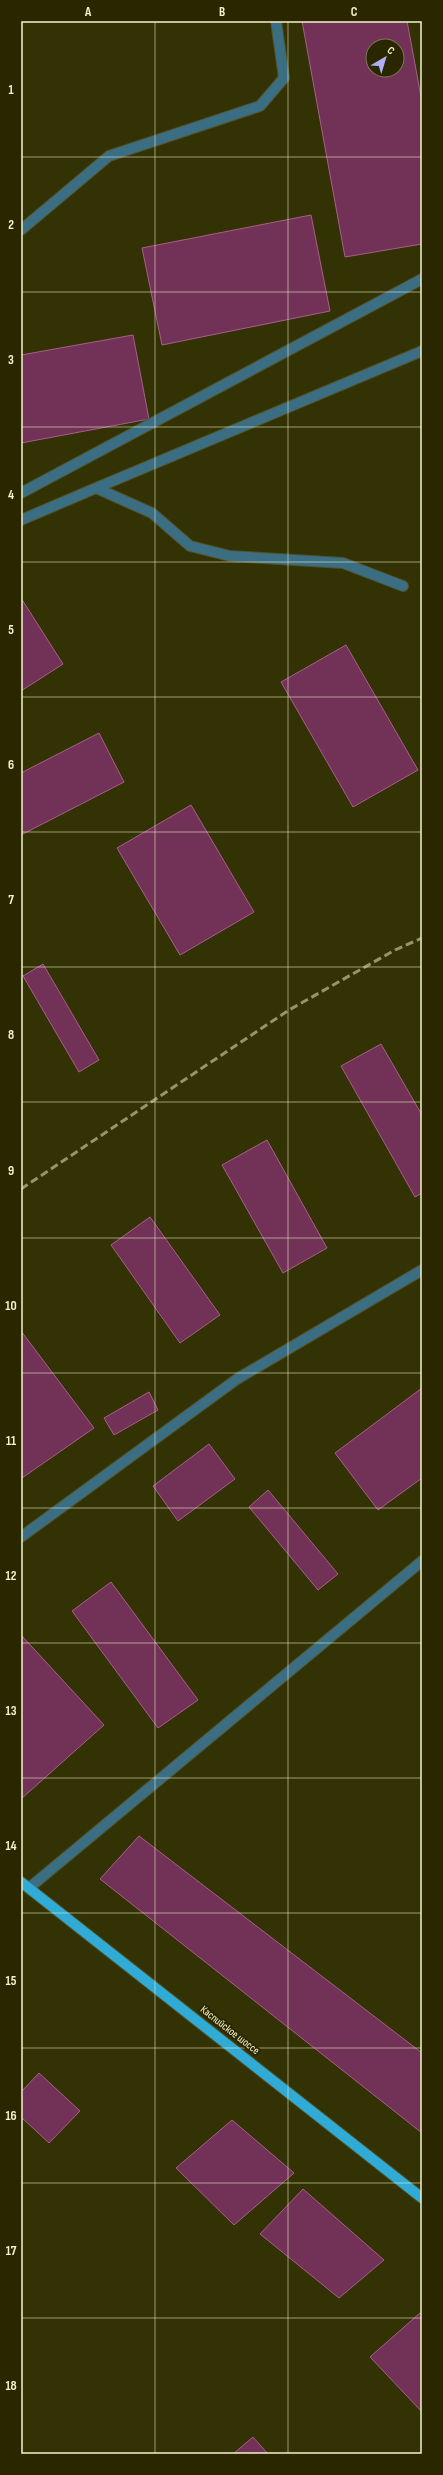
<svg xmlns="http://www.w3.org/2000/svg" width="443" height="2475" font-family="'Sofia Sans Condensed',sans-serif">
<rect width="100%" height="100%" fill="#333205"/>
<!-- building -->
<path fill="#723157" stroke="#a66086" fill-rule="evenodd" d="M302,21H407L422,102V244L345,257ZM373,46H397V70H373Z
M311,215L330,311L162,345L142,248Z
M133,335L149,419L21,443V355Z
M21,598L63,664L21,691Z
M346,645L418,770L353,807L281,682Z
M99,733L124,782L21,835V773Z
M191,805L254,912L180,955L117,848Z
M43,964L99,1060L79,1072L23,976Z
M381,1044L422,1115V1193L415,1197L341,1066Z
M267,1140L327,1248L283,1273L222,1165Z
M150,1217L220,1315L180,1343L111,1245Z
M21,1331L94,1428L22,1478L21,1477Z
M422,1388V1478L378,1510L335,1453Z
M149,1392L158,1410L114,1435L104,1418Z
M209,1444L235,1479L178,1521L153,1486Z
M268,1490L338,1574L318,1590L249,1507Z
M111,1582L198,1700L158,1728L72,1611Z
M21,1635L104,1725L21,1799Z
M139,1836L422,2053V2133L100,1879Z
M39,2073L80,2111L49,2143L21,2117V2092Z
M232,2120L294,2173L234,2225L176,2168Z
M303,2189L384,2260L339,2298L260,2234Z
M420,2313L422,2315V2412L370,2357Z
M253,2437L268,2454H233Z"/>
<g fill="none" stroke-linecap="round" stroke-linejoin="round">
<defs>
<path id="lane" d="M21,230L109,156L260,106L284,78L276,21
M96,488L422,351
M21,493L422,279
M21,520L96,488L152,513L190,546L230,556L343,563L403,586
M21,1537L237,1379L422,1270
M29,1888L422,1561"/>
<path id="primary" d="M21,1882L422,2198"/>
</defs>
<!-- lane casing -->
<use href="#lane" stroke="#525125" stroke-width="12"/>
<!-- primary casing -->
<use href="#primary" stroke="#525125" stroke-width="12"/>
<!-- lane -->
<use href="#lane" stroke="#3b6e83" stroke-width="10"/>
<!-- primary -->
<use href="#primary" stroke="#30abd6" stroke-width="10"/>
<!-- rail -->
<path stroke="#95956a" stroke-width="3" stroke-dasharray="8 4" stroke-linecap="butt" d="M21,1189L289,1010L395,950L422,938"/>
</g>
<!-- grid -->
<path fill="none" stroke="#f4f4cc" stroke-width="1" stroke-opacity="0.55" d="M155,21V2454M288,21V2454M21,157H422M21,292H422M21,427H422M21,562H422M21,697H422M21,832H422M21,967H422M21,1102H422M21,1238H422M21,1373H422M21,1508H422M21,1643H422M21,1778H422M21,1913H422M21,2048H422M21,2183H422M21,2318H422"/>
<g text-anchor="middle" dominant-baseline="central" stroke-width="4" stroke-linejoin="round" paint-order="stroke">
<!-- street labels -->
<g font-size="11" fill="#f4f4cc" stroke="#2a2700">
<text transform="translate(230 2030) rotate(38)">Каспийское шоссе</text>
</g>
</g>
<!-- border -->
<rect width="443" height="2475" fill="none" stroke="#2a2700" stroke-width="44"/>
<!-- north arrow -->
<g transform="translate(385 58) rotate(38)"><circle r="19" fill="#2a2700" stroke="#7b7952"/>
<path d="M0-3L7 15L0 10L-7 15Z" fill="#b2adf9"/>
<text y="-6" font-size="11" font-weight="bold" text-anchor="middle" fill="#f4f4cc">С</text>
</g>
<rect x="22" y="22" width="399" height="2431" fill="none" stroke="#f4f4cc" stroke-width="1.5"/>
<g font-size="13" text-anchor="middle" font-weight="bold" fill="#f4f4cc">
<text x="88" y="16">A</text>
<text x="222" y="16">B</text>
<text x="354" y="16">C</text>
<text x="11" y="94">1</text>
<text x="11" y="229">2</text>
<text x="11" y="364">3</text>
<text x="11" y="499">4</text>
<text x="11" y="634">5</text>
<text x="11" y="769">6</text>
<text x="11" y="904">7</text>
<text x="11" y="1039">8</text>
<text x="11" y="1175">9</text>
<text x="11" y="1310">10</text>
<text x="11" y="1445">11</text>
<text x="11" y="1580">12</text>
<text x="11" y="1715">13</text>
<text x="11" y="1850">14</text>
<text x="11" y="1985">15</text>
<text x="11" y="2120">16</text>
<text x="11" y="2255">17</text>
<text x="11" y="2390">18</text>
</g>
</svg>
